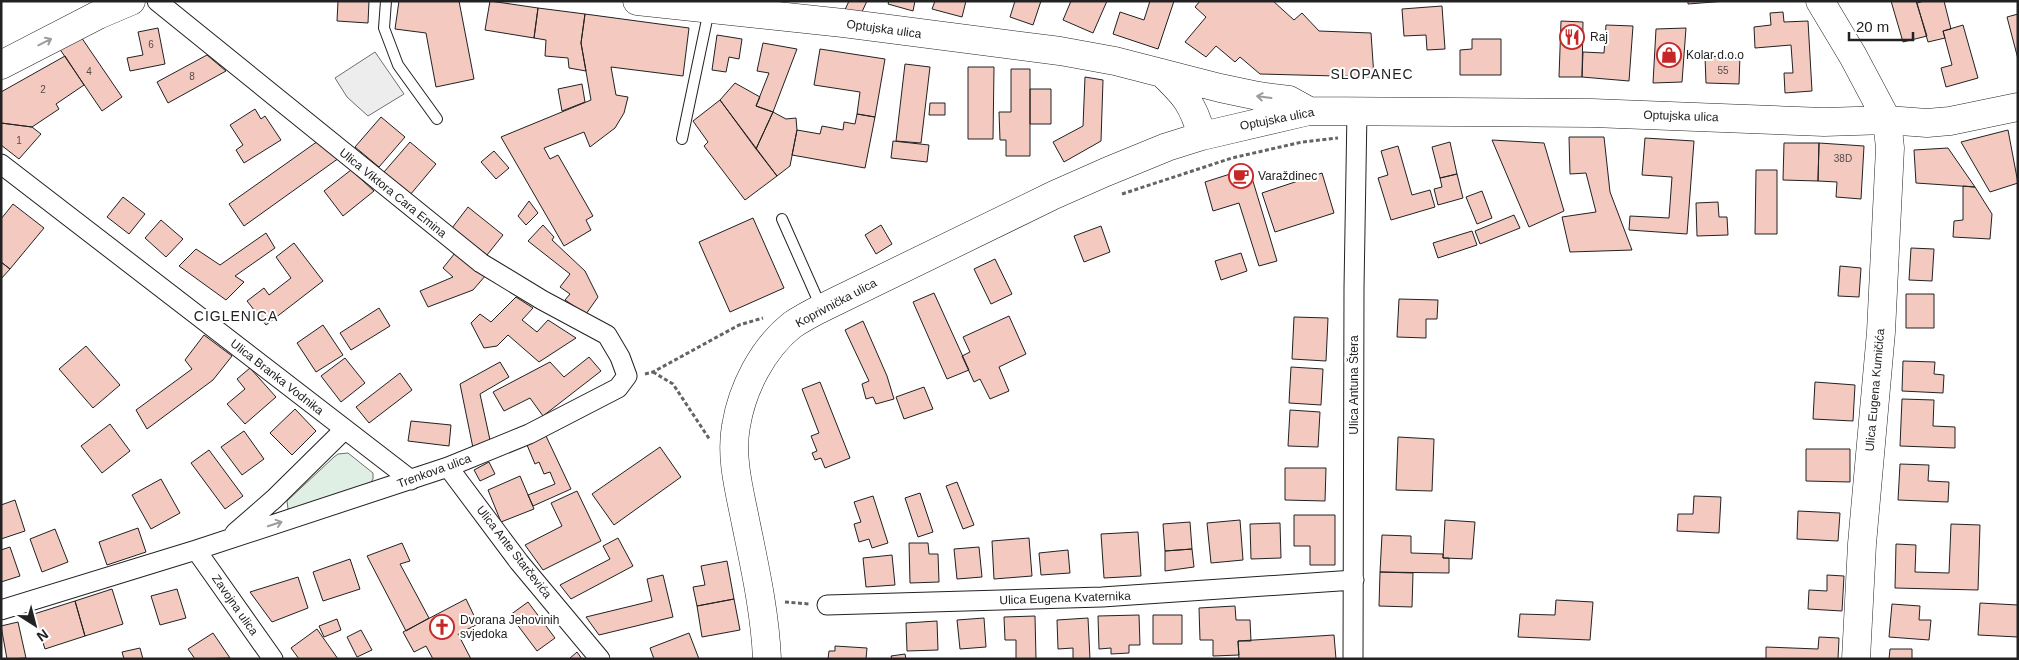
<svg xmlns="http://www.w3.org/2000/svg" width="2019" height="660" font-family="Helvetica,sans-serif">
<rect width="100%" height="100%" fill="#fff"/>
<!-- green -->
<path fill="#e0efe3" stroke="#6f6f6f" d="M348,453L373,473V479L370,484L293,511L288,509L287,501L334,457L338,454Z"/>
<!-- parking -->
<path fill="#ededed" stroke="#6f6f6f" d="M375,52L404,94L368,116L347,97L335,78Z"/>
<!-- building -->
<path fill="#f3c9c0" stroke="#222" d="M338,1H369L368,23L337,21Z
M399,1H459L474,79L436,87L426,33L395,29Z
M490,1L538,8L534,38L485,30Z
M849,1H867L861,14H843Z
M889,1H915L913,11L888,4Z
M935,1H966L962,17L932,9Z
M1015,1H1041L1033,25L1010,17Z
M1071,1H1107L1093,33L1063,20Z
M1150,1H1174L1158,49L1113,34L1120,12L1144,20Z
M1200,1H1273L1294,20L1302,13L1319,31L1371,33L1374,77L1260,74L1240,57L1235,62L1216,46L1206,57L1185,42L1206,17L1195,7Z
M1688,1H1726L1688,4Z
M1891,1H1916L1927,36L1903,42Z
M1924,1H1944L1951,29L1943,31L1945,38L1928,42L1917,3Z
M1442,6L1445,49L1427,50L1426,35L1404,36L1402,9Z
M538,8L585,14L581,43L586,71L569,68L568,58L545,56L546,40L534,38Z
M1783,12L1784,22L1808,21L1812,91L1785,93L1784,73H1793L1791,45L1755,48L1754,27L1771,25L1770,13Z
M585,14L689,28L683,76L611,67L616,95L628,97L624,113L615,128L590,147L584,132L544,148L550,159L558,155L593,216L586,220L591,230L564,246L501,137L591,100L581,43Z
M2018,14V59L2007,17Z
M1561,21L1583,22L1582,77H1559Z
M1606,25L1633,26L1629,81L1582,77L1583,52L1604,53Z
M1963,25L1978,78L1946,87L1941,68L1952,65L1943,31Z
M158,28L165,64L130,71L127,58L143,55L138,32Z
M1686,28L1682,82L1653,83L1656,29Z
M79,34L122,97L102,111L59,48Z
M717,35L742,39L739,59L729,57L726,72L712,70Z
M1472,39H1501V75H1460V50L1472,49Z
M763,43L797,49L773,112L756,106L769,73L757,71Z
M820,49L885,59L875,117L857,114L860,92L814,85Z
M207,55L226,71L168,103L157,82Z
M1740,55L1739,84L1706,83L1705,57Z
M65,56L84,85L56,104L59,109L32,127L1,123V92Z
M905,64L930,67L921,143L896,141Z
M968,67H994L993,139H968Z
M1011,69H1030V156H1006V140H1000L999,112H1011Z
M1085,77L1103,80L1101,141L1064,162L1053,142L1083,126Z
M735,83L760,97L756,106L773,112L756,149L720,100Z
M582,84L585,102L562,111L558,89Z
M1030,89H1051V124H1030Z
M720,100L777,176L745,200L704,146L708,142L693,121Z
M930,103H945V115H929Z
M255,109L261,119L265,116L281,140L244,163L236,150L243,145L230,125Z
M773,112L786,119L796,118L797,130L790,166L777,176L756,149Z
M857,114L875,117L865,168L792,155L797,130L820,134L822,126L843,130L844,122L855,124Z
M381,117L405,137L379,167L355,147Z
M1,123L32,127L41,134L19,159L1,145Z
M2008,130L2018,183L1990,192L1961,142Z
M1569,137H1604L1610,192L1632,250L1570,252L1562,217L1596,212L1586,173L1570,174Z
M1645,138L1694,141L1687,234L1629,230L1630,216L1669,218L1672,177L1642,175Z
M1492,140L1544,143L1564,211L1529,227Z
M318,141L339,158L244,226L229,204Z
M893,141L929,145L927,162L891,158Z
M410,142L436,164L410,195L384,172Z
M1450,142L1457,174L1440,178L1432,147Z
M1784,143H1819L1818,181L1783,180Z
M1819,143L1864,146L1861,199L1836,197L1837,182L1818,181Z
M1398,146L1412,195L1430,190L1435,207L1391,220L1378,178L1388,175L1381,151Z
M1948,148L1975,187L1916,183L1914,150Z
M494,151L509,168L496,179L481,162Z
M1249,168L1277,261L1259,266L1239,203L1213,211L1205,182Z
M351,170L374,191L343,216L324,191Z
M1756,170H1777V234H1755Z
M1322,173L1334,213L1275,232L1262,193Z
M1457,174L1463,198L1438,205L1434,189L1442,187L1440,178Z
M1963,186L1975,187L1992,214L1990,239L1953,237L1954,221L1963,220Z
M1482,191L1492,218L1477,224L1466,197Z
M123,197L145,214L129,234L107,217Z
M529,201L538,213L526,225L518,216Z
M1718,202L1719,217H1727L1728,235L1697,236L1696,203Z
M13,204L44,228L10,269L1,262V219Z
M468,207L503,235L487,255L452,228Z
M1514,215L1520,228L1480,244L1475,231Z
M753,218L784,288L730,312L699,242Z
M161,220L183,239L166,257L145,238Z
M543,225L554,237L552,240L585,271L598,297L586,314L565,300L570,294L560,287L570,274L528,241Z
M881,225L892,244L876,254L865,235Z
M1101,226L1110,252L1084,262L1074,236Z
M1472,231L1477,245L1438,258L1433,243Z
M266,233L275,248L235,276L244,282L226,300L179,266L196,249L220,265Z
M294,243L323,281L266,325L247,301L264,288L269,295L291,278L276,257Z
M1911,248L1934,249L1932,281L1909,280Z
M455,253L486,275L473,290L428,307L420,291L453,277L443,268Z
M1241,253L1247,271L1221,280L1215,261Z
M995,259L1012,294L991,304L974,269Z
M1,262L10,269L1,279Z
M1840,266L1861,268L1859,297L1838,296Z
M934,293L969,370L947,379L913,302Z
M1906,294H1934V328H1906Z
M516,297L533,308L522,320L537,332L548,320L576,338L539,362L508,335L497,346L484,348L471,323L480,314L491,322Z
M1399,299L1438,300L1437,319H1426V338L1397,337Z
M379,308L390,326L351,350L340,333Z
M1009,316L1026,354L999,367L1009,391L990,399L980,379L974,382L962,356L970,352L963,337Z
M1294,317L1328,318L1326,361L1292,359Z
M863,321L887,376L894,399L876,404L873,397L866,399L862,384L869,381L845,330Z
M323,325L343,355L316,372L297,343Z
M204,335L232,356L213,380L147,429L136,410L192,369L185,360Z
M86,346L120,385L93,408L59,369Z
M589,357L601,371L543,416L530,398L504,411L493,392L550,362L564,377Z
M345,358L365,383L341,402L321,376Z
M1903,361L1935,362L1934,374L1944,375L1943,393L1902,391Z
M500,362L509,377L480,394L490,440L473,448L460,384Z
M1291,367L1323,369L1321,405L1289,403Z
M250,368L276,397L245,424L227,404L245,389L237,379Z
M400,373L412,390L369,423L356,407Z
M820,382L850,458L825,468L821,458L815,460L812,453L817,451L811,436L819,433L802,389Z
M1815,382L1855,385L1853,421L1813,419Z
M924,387L933,409L904,419L896,397Z
M1902,399L1934,400L1933,426L1955,427V448L1900,446Z
M295,409L316,431L292,455L270,433Z
M1290,410L1320,412L1318,447L1288,446Z
M411,421L451,425L449,446L408,441Z
M110,424L130,451L102,473L81,446Z
M244,431L264,459L242,475L221,447Z
M546,436L571,489L533,506L528,495L555,484L550,472L544,474L539,462L535,464L527,445Z
M1398,437L1434,439L1432,491L1396,490Z
M660,447L681,477L614,525L592,494Z
M1806,449H1850V482L1806,481Z
M209,450L243,496L225,509L191,463Z
M489,462L495,474L480,481L474,470Z
M1900,464L1929,465L1928,481L1949,482L1948,502L1898,500Z
M1285,468H1326L1325,501L1285,500Z
M520,476L534,509L501,522L488,490Z
M161,479L180,513L151,529L132,495Z
M957,482L974,525L963,529L946,486Z
M577,491L601,541L543,570L525,545L562,526L551,503Z
M920,493L933,532L918,537L905,498Z
M873,496L888,543L872,548L869,539L859,542L854,524L861,522L854,502Z
M1694,496L1721,497L1719,533L1677,531L1678,514H1693Z
M15,500L25,531L1,539V505Z
M1798,511L1840,513L1838,541L1797,539Z
M1294,515H1335V565H1310V546H1294Z
M1240,520L1243,560L1211,563L1207,523Z
M1445,520L1475,522L1472,559L1443,558Z
M1190,522L1192,549L1165,551L1163,524Z
M1280,523L1281,558L1251,559L1250,524Z
M1951,524L1980,525L1978,590L1895,588L1896,544L1916,545L1915,572L1949,573Z
M138,528L146,552L107,565L99,542Z
M55,529L68,562L42,572L30,539Z
M1138,532L1141,576L1104,578L1101,534Z
M1382,535L1411,536V553L1443,554V558H1449V573L1380,572Z
M618,538L633,566L571,599L560,585L610,559L603,546Z
M1029,538L1032,576L994,579L992,541Z
M402,543L410,561L400,564L429,618L406,631L367,556Z
M909,543H928L929,554H938L939,582L910,583Z
M10,547L20,576L1,582V550Z
M979,547L982,577L957,579L954,549Z
M1192,549L1194,567L1165,571V551Z
M1068,550L1070,573L1041,575L1039,553Z
M892,555L895,585L866,587L863,558Z
M350,559L360,589L323,601L313,572Z
M727,561L734,599L697,606L693,587L705,585L701,566Z
M1380,572L1413,573L1412,607L1379,606Z
M663,575L673,617L599,635L586,617L652,601L647,579Z
M1827,575L1844,576L1842,611L1808,609L1809,590L1827,591Z
M298,577L308,608L272,622L250,592Z
M112,589L123,624L85,636L75,601Z
M177,589L186,618L160,625L151,596Z
M466,599L478,624L458,634L471,659H433L426,646L414,652L403,632Z
M734,599L740,630L702,637L697,606Z
M1556,600L1593,602L1590,640L1518,637L1520,614L1555,615Z
M75,601L85,636L45,649L34,614Z
M528,602L555,638L537,651L510,615Z
M1980,603L2018,605V637L1978,635Z
M1892,604L1920,606L1919,620H1931L1929,640L1889,637Z
M1235,606L1236,620H1250L1251,641H1238L1239,655L1213,656V640H1200L1199,608Z
M1139,615L1140,645H1129V653L1111,654V648L1099,649L1098,616Z
M1153,615H1182V644H1153Z
M1035,616L1036,659H1016V640H1005L1004,617Z
M984,618L986,647L960,649L957,620Z
M1088,618L1090,659H1073V648L1058,649L1057,620Z
M337,619L341,630L324,637L319,626Z
M937,621L938,650L907,651L906,623Z
M18,622L26,658L7,659L1,626Z
M317,629L338,659H299L291,648Z
M361,630L372,650L357,657L347,637Z
M213,633L230,658L195,659L188,649Z
M689,633L699,659H654L650,648Z
M1334,635L1336,659H1239L1238,641Z
M1819,637L1839,638L1838,659H1766V647L1818,649Z
M835,646L867,648L866,659H828L829,651H835Z
M140,648L143,659H124L122,652Z
M1890,649H1912V659H1889Z
M577,652L582,659H569Z
M905,654L906,659H892L891,656Z"/>
<g fill="none" stroke-linecap="round" stroke-linejoin="round">
<defs>
<path id="lane" d="M386,1L384,28L398,65L437,119
M682,139L709,10
M782,219L821,307"/>
<path id="street" d="M1,164L411,480
M448,467L519,562L600,659
M235,533L274,499L345,429
M196,550L273,659
M827,605L1102,597L1354,580
M1,610L196,550L448,467L529,434L618,388L627,376L620,357L607,335L542,300L481,263L157,1
M1353,659L1354,288L1357,111"/>
<path id="secondary" d="M637,1L843,23L1060,51L1115,61L1220,88L1258,96L1289,100L1309,111
M1820,1L1853,56L1887,120L1890,148L1881,332L1862,544L1856,659
M1,65L98,15L131,1
M1162,73C1185,95 1193,104 1202,136
M767,659C765,613 755,568 746,524C740,493 730,458 736,426C742,389 762,349 792,325C801,319 812,313 822,308L1054,195L1106,172L1167,147L1202,136L1309,111L1592,113L1824,122L1887,120L1927,123L1950,121L2018,107"/>
</defs>
<!-- lane casing -->
<use href="#lane" stroke="#222" stroke-width="12"/>
<!-- street casing -->
<use href="#street" stroke="#222" stroke-width="21"/>
<!-- secondary casing -->
<use href="#secondary" stroke="#222" stroke-width="29"/>
<!-- path -->
<path stroke="#646464" stroke-width="3" stroke-dasharray="4 2.5" stroke-linecap="butt" d="M1122,194L1232,158L1302,142L1338,138
M653,372L673,384L710,440
M645,374L653,372L739,325L763,318
M785,602L809,604"/>
<!-- lane -->
<use href="#lane" stroke="#fff" stroke-width="10"/>
<!-- street -->
<use href="#street" stroke="#fff" stroke-width="19"/>
<!-- secondary -->
<use href="#secondary" stroke="#fff" stroke-width="28"/>
</g>
<!-- one-way arrows -->
<defs><path id="oneway-shaft" d="M-6 0H5M1.5-3L5.5 0L1.5 3" fill="none" stroke-width="1.6" stroke-linecap="round" stroke-linejoin="round" transform="scale(1.25)"/></defs>
<g stroke="#9c9c9c">
<use href="#oneway-shaft" transform="translate(45 42) rotate(-27)"/>
<use href="#oneway-shaft" transform="translate(1264 97) rotate(-173)"/>
<use href="#oneway-shaft" transform="translate(275 524) rotate(-18)"/>
</g>
<!-- icons -->
<defs>
<symbol id="restaurant-ring" viewBox="-11 -11 22 22"><circle r="9.5" fill="#fff" stroke="#c62828" stroke-width="1.5"/><path d="M-5-6h1v4h1v-4h1v4h1v-4h1v5L-1.5 .5V6h-2V.5L-5-1ZM5-6V6H3V1.5H1.5Q1.5-4 5-6Z" fill="#c62828"/></symbol>
<symbol id="shop-ring" viewBox="-11 -11 22 22"><circle r="9.5" fill="#fff" stroke="#c62828" stroke-width="1.5"/><path d="M-5-2.5h2.3a2.7 3.5 0 0 1 5.4 0H5L5.5 6h-11ZM-1.5-2.5h3a1.5 2.3 0 0 0-3 0Z" fill="#c62828"/></symbol>
<symbol id="cafe-ring" viewBox="-11 -11 22 22"><circle r="9.5" fill="#fff" stroke="#c62828" stroke-width="1.5"/><path d="M-5.5-4.5H6V0H3Q3 3.5 0 3.5H-2.5Q-5.5 3.5-5.5 0ZM3-3.2v2h1.7v-2ZM-6 4.5H4V6H-6Z" fill="#c62828"/></symbol>
<symbol id="church-ring" viewBox="-11 -11 22 22"><circle r="9.5" fill="#fff" stroke="#c62828" stroke-width="1.5"/><path d="M-1.2-6h2.4v3.5h3.3v2.4h-3.3V6h-2.4V-.1h-3.3v-2.4h3.3Z" fill="#c62828"/></symbol>
</defs>
<g fill-rule="evenodd">
<use href="#restaurant-ring" x="1558" y="23" width="28" height="28"/>
<use href="#shop-ring" x="1655" y="41" width="28" height="28"/>
<use href="#cafe-ring" x="1227" y="162" width="28" height="28"/>
<use href="#church-ring" x="428" y="613" width="28" height="28"/>
</g>
<g text-anchor="middle" dominant-baseline="central" stroke-width="4" stroke-linejoin="round" paint-order="stroke">
<!-- number labels -->
<g font-size="10" fill="#564c4a">
<text x="151" y="44">6</text>
<text x="1723" y="70">55</text>
<text x="89" y="71">4</text>
<text x="192" y="76">8</text>
<text x="43" y="89">2</text>
<text x="19" y="140">1</text>
<text x="1843" y="158">38D</text>
</g>
<!-- street labels -->
<g font-size="12" fill="#222" stroke="#fff">
<text transform="translate(884 29) rotate(8)">Optujska ulica</text>
<text transform="translate(1681 116) rotate(2)">Optujska ulica</text>
<text transform="translate(1277 119) rotate(-11)">Optujska ulica</text>
<text transform="translate(393 193) rotate(39)">Ulica Viktora Cara Emina</text>
<text transform="translate(836 303) rotate(-28)">Koprivnička ulica</text>
<text transform="translate(277 377) rotate(38)">Ulica Branka Vodnika</text>
<text transform="translate(1354 385) rotate(-90)">Ulica Antuna Štera</text>
<text transform="translate(1875 390) rotate(-85)">Ulica Eugena Kumičića</text>
<text transform="translate(434 471) rotate(-20)">Trenkova ulica</text>
<text transform="translate(514 552) rotate(52)">Ulica Ante Starčevića</text>
<text transform="translate(1065 598) rotate(-2)">Ulica Eugena Kvaternika</text>
<text transform="translate(235 605) rotate(55)">Zavojna ulica</text>
</g>
<!-- poi labels -->
<g font-size="12" fill="#222" stroke="#fff" text-anchor="start">
<text x="1590" y="37">Raj</text>
<text x="1686" y="55">Kolar d.o.o</text>
<text x="1258" y="176">Varaždinec</text>
<text x="460" y="620">Dvorana Jehovinih<tspan x="460" dy="14">svjedoka</tspan></text>
</g>
<!-- neighbourhood labels -->
<g font-size="14" letter-spacing="1" fill="#222" stroke="#fff">
<text x="1372" y="74">SLOPANEC</text>
<text x="236" y="316">CIGLENICA</text>
</g>
</g>
<!-- border -->
<rect width="2019" height="660" fill="none" stroke="#222222" stroke-width="5"/>
<!-- north arrow -->
<g transform="translate(35 625) rotate(144)" stroke="#ffffff" stroke-width="4" paint-order="stroke">
<path d="M0-4L9 19L0 12L-9 19Z" fill="#222222"/>
<text y="-8" font-size="14" font-weight="bold" text-anchor="middle" fill="#222222">N</text>
</g>
<!-- scale -->
<path d="M1849 32v8h64v-8" fill="none" stroke="#222222" stroke-width="2.5"/>
<text x="1856" y="32" font-size="15" fill="#222222" stroke="#ffffff" stroke-width="4" paint-order="stroke">20 m</text>
</svg>
